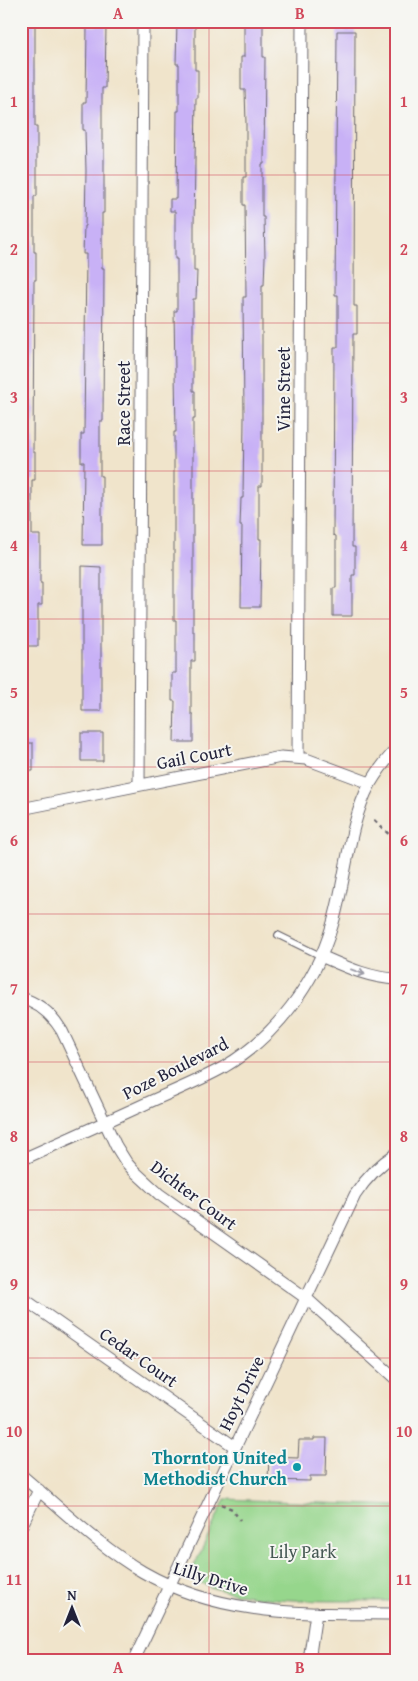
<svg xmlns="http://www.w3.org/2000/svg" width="418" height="1681" font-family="'Gentium Book Plus',serif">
<rect width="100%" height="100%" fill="#f6f6f2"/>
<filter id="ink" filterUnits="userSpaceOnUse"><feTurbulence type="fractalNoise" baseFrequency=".02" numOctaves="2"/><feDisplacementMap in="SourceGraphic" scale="10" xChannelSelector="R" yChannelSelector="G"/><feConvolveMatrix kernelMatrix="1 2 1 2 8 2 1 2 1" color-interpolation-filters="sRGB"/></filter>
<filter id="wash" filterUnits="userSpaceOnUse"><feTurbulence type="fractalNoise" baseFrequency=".0096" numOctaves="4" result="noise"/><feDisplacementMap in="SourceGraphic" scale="20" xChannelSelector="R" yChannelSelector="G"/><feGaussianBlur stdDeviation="1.12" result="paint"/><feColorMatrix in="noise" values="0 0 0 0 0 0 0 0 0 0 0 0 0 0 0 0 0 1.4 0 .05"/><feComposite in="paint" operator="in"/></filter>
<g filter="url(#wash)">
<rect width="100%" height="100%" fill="#f0e4cb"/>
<!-- green -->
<path fill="#96d68c" stroke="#5c7c64" d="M225,1499L397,1506V1601C337,1600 272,1605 213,1588C205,1586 197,1580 189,1577Z"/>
<g id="blocks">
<!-- building -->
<path fill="#c8b1f6" d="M21,21H35V127H37V196H34V252H36V280H34L33,452H35V480H32V535H40V583H42V605H38V646H21Z
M177,21H195V70H198V98H196L194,226V271H197L196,299H193V391H195V419H193V633H195V661H191V714H193V742H174L175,701H172V673H176V620H174V432H176L174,311H177V259H175V211H170V199H176L177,111H179V64H176Z
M244,22H263V57H265L264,164H262V217H264L265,257L264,285H262V486H259V539H261L260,607H241L242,526H240L241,498H243L244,418L243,297H246L245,205H243V177H246V124L245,90H241V57H244Z
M87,26H106L105,88H102V143H104V213H102V268H104L103,421H100V476H102V545H83L84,462H81V434H84L86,254H83L84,226H85L86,171L85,130H83V102H86Z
M337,31H355L354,306H357V334H353L352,547H355V575H352V616H333V588H336V536L333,535L334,347H338V295H335Z
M82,566L101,567V711H82Z
M81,733H103V761H81Z
M21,743H33V771H21Z
M314,1438H327L326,1476H310V1481L268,1480L269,1457L298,1458L299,1440H314Z"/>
</g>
</g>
<g filter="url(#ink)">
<use href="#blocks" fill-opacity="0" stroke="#6a666d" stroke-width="1"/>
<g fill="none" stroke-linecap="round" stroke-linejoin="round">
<defs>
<path id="lane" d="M278,935L321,956"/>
<path id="street" d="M298,757L302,21
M139,785L143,21
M21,809L281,757L306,759L370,783
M321,956C346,967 369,978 397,979
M21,998C39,1003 53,1016 62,1031L116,1146L126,1162L133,1170L159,1194L306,1298L397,1380
M21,1160C63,1141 104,1123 145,1104C171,1092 199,1081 224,1067C276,1036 315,984 332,926C346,882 348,824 370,784C377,772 387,759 397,748
M21,1297L235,1447
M21,1475C59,1507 101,1548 143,1572C223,1618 307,1613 397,1614
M21,1527L39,1490
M134,1660L355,1195C366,1178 380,1164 397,1153
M309,1660L316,1613"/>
</defs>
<!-- lane casing -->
<use href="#lane" stroke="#6a666d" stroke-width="8"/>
<!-- street casing -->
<use href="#street" stroke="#6a666d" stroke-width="13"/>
<!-- path -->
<path stroke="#6a666d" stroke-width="2.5" stroke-dasharray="4 4" stroke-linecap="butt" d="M374,820L397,842
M232,1482H264
M221,1504L232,1509L240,1520"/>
<!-- lane -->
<use href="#lane" stroke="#fff" stroke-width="5.5"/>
<!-- street -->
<use href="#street" stroke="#fff" stroke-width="11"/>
</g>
<!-- one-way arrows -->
<defs><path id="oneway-shaft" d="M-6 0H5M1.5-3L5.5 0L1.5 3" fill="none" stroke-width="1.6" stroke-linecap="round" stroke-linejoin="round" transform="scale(1.25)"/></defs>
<use stroke="#9c9ca7" href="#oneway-shaft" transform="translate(358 972) rotate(20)"/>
</g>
<!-- grid -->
<path fill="none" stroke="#d1495b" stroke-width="1" stroke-opacity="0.55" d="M209,21V1660M21,175H397M21,323H397M21,471H397M21,619H397M21,767H397M21,914H397M21,1062H397M21,1210H397M21,1358H397M21,1506H397"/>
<!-- markers -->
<circle fill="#0f9aa8" stroke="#f6f6f2" stroke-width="2" cx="297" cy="1467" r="5"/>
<g text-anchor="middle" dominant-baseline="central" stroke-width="4" stroke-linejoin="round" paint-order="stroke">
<!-- street labels -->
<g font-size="18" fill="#22223b" stroke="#f6f6f2">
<text transform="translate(283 389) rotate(-90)">Vine Street</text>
<text transform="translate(123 403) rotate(-90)">Race Street</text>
<text transform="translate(194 756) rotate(-11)">Gail Court</text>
<text transform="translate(175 1068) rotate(-27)">Poze Boulevard</text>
<text transform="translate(194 1195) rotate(37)">Dichter Court</text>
<text transform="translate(139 1357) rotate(35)">Cedar Court</text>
<text transform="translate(241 1393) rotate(-64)">Hoyt Drive</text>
<text transform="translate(211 1578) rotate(17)">Lilly Drive</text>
</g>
<!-- culture labels -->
<g font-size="18" font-weight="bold" fill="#0d838f" stroke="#f6f6f2" text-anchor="end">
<text x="287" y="1457">Thornton United<tspan x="287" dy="21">Methodist Church</tspan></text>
</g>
<!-- park labels -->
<g font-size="18" fill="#455853" stroke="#f6f6f2">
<text x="303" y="1551">Lily Park</text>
</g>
</g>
<!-- margin -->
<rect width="418" height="1681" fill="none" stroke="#f6f6f2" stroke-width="55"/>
<!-- north arrow -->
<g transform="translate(72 1608)" stroke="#f6f6f2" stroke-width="4" paint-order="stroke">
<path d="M0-4L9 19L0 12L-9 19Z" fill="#22223b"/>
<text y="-8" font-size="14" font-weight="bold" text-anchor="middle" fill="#22223b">N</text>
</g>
<rect x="28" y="28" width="362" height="1626" fill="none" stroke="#d1495b" stroke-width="2"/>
<g font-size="16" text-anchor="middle" font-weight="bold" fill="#d1495b">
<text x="118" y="19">A</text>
<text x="300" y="19">B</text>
<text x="14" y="107">1</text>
<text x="404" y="107">1</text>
<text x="14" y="255">2</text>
<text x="404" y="255">2</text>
<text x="14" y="403">3</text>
<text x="404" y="403">3</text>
<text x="14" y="551">4</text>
<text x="404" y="551">4</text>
<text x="14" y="698">5</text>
<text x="404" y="698">5</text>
<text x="14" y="846">6</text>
<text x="404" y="846">6</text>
<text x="14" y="994">7</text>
<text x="404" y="994">7</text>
<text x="14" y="1142">8</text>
<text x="404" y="1142">8</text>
<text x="14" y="1290">9</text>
<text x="404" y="1290">9</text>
<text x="14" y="1437">10</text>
<text x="404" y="1437">10</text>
<text x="14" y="1585">11</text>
<text x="404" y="1585">11</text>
<text x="118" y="1673">A</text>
<text x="300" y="1673">B</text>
</g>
</svg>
